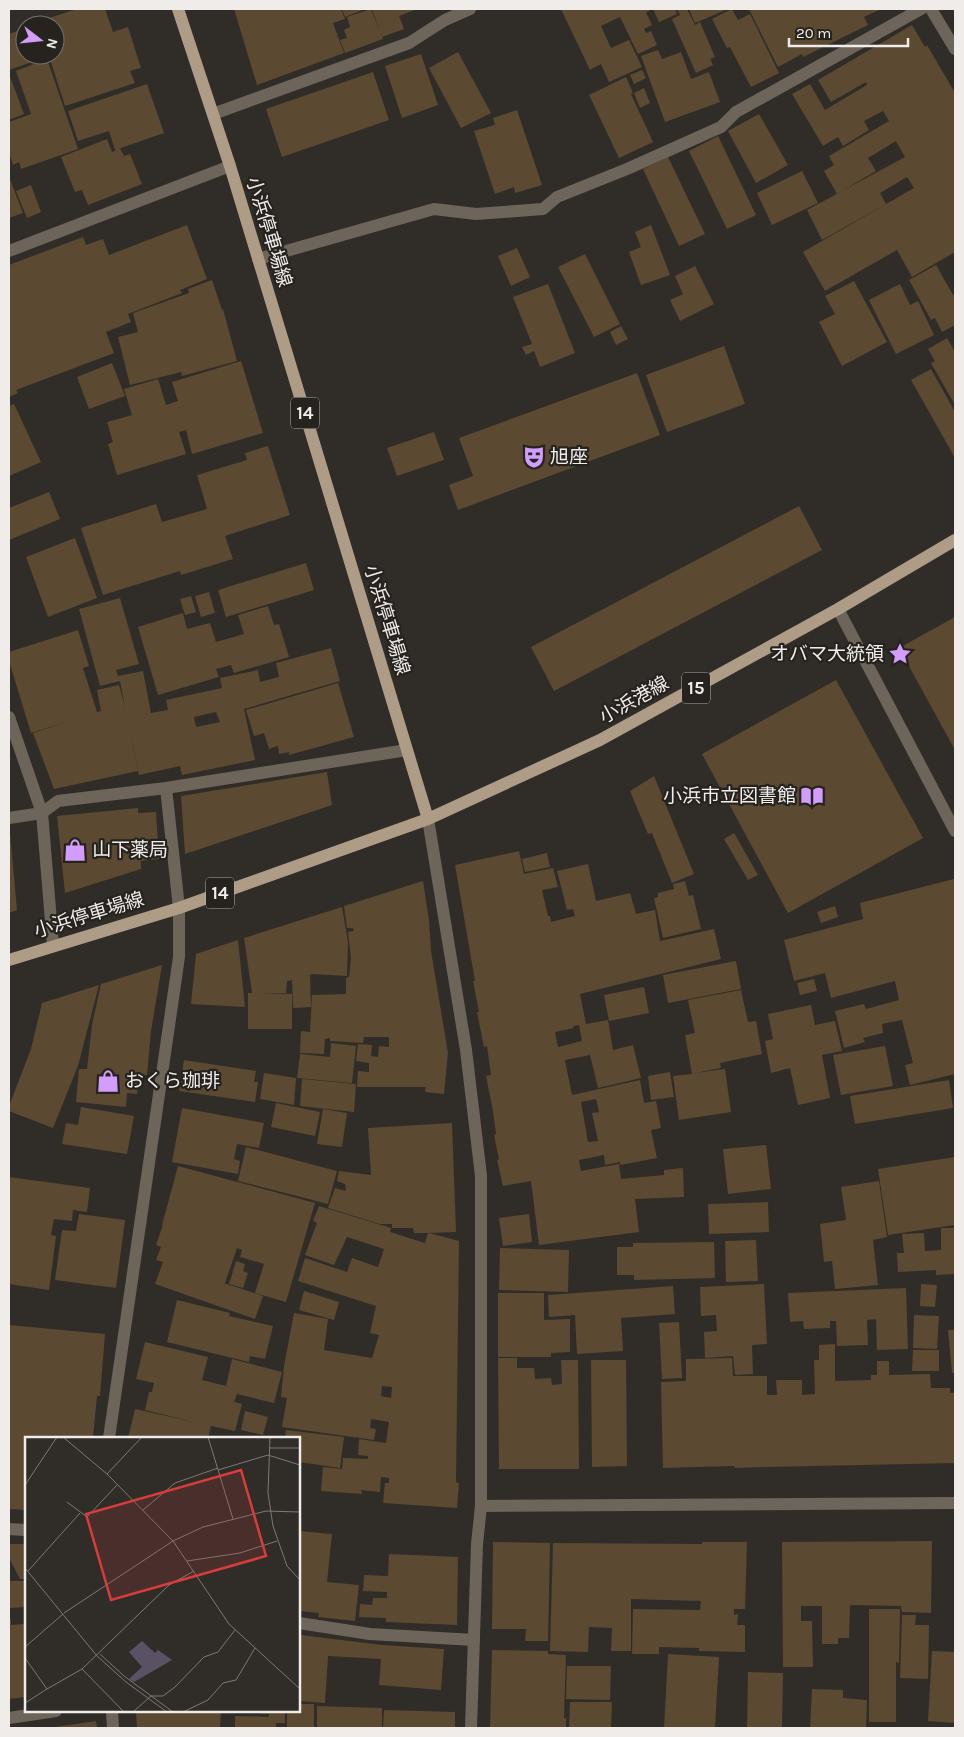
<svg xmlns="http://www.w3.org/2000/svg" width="964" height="1737" font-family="Karla,'Noto Sans JP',sans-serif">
<rect width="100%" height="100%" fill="#302d28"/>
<!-- building -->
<path fill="#5b4931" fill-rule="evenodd" d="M77,9H105L113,32L128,27L141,68L130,71L135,83L65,106L49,56L9,70V34L23,29L25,37V55H55V25H38L37,22Z
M234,9H341L345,19L333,23L344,53L257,85Z
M342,9H365L345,17Z
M371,9L383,39L345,53L340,40L347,38L344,30L350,27L347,17Z
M372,9H417L399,16L404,29L382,37Z
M561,9H675L677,14L659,22L653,9L646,12L652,25L644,29L646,33L651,31L657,45L638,54L620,17L601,26L611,48L629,40L642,67L609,82L601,64L590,70Z
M677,9H687L695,25L700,22L715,57L710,59L713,65L696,73L672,19L680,15Z
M689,9H728L695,23Z
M732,9L738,20L750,14L779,73L751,87L730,47L727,48L712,19Z
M749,9H881L864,17L868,25L803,57L802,54L778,67Z
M912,25L925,47L927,45L955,93V252L912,277L897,250L825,291L803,252L914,188L907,177L880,193L886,204L822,240L807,210L905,157L896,141L868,158L876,171L837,194L824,171L834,165L829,156L889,121L883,111L864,121L869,130L843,146L838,137L823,146L792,94L810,84L825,110L867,85L866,82L831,102L818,80Z
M658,50L662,59L681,52L691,79L709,72L720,102L665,122L641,56Z
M458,52L491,113L461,128L429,68Z
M421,54L438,105L402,118L385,66Z
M47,59L78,149L21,169L19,162L13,165L9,152V122L31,114L16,71Z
M642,70L646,78L634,84L630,75Z
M373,72L389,120L282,157L266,109Z
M9,74L24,114L9,120Z
M626,77L633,93L631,94L653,142L619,158L589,95Z
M147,84L164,133L115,150L109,131L78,141L68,111Z
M644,88L650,103L640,108L634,93Z
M517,110L542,185L515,193L514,187L495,194L474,131L495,125L493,118Z
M759,114L788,165L756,183L728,131Z
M718,136L756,215L727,229L689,151Z
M107,139L112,152L120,148L124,156L130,154L142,184L88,205L82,190L75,192L61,157Z
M668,157L705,234L679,246L643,169Z
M802,171L818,203L772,225L757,193Z
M9,177L23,213L9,218Z
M31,185L41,212L27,218L16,191Z
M187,225L207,279L180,290L182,293L128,314L131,322L106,332L114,353L16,390L18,393L9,397V265L83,237L86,245L103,239L109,255Z
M651,225L670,275L641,285L629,252L641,247L635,232Z
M517,248L530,277L511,286L498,256Z
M585,254L620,324L594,337L558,267Z
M936,265L953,295L955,294V325L942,332L935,318L931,320L909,280Z
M695,266L714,304L680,321L670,300L683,294L675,276Z
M212,280L222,310L223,309L237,361L182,376L181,372L130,385L118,337L138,332L133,313L189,293L188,289Z
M854,281L887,342L842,366L819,322L835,314L825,296Z
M548,284L575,353L540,367L534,351L526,355L522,347L532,344L513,297Z
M900,284L910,305L918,301L934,335L896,354L869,300Z
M621,326L628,339L616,345L610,332Z
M947,338L955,352V405L931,363L935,361L928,349Z
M724,346L745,404L667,432L646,375Z
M241,361L263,433L192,454L186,430L179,432L186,454L117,475L108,444L113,442L107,422L132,415L124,389L158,379L166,405L178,401L172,382Z
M112,363L125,396L89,409L77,377Z
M931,369L955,412V458L911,380Z
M637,373L660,435L458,510L449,485L473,476L459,438Z
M14,404L41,462L9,476V406Z
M434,432L444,460L397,476L387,448Z
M268,446L290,515L225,536L233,559L181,575L180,571L103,595L81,528L156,504L162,522L207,509L197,475L247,460L245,453Z
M49,492L60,519L9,540V508Z
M799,506L822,550L554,691L531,647Z
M75,538L97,598L48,617L26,557Z
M306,563L314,590L226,617L218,590Z
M209,592L215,613L201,617L195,596Z
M191,596L196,612L185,615L180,599Z
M120,598L139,664L116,670L118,676L143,671L151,713L168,710L166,700L222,688L220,678L258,670L260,682L279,677L276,663L331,648L340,681L244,709L255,760L182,775L180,766L139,775L127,717L138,771L54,789L33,733L72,720L31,733L9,661V652L78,630L89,666L83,668L97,712L101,711L97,690L119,685L125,707L120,681L100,686L79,609ZM216,712L220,722L196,727L194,717Z
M268,606L274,625L279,624L289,657L234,673L231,665L216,669L219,677L158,695L138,627L183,613L187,629L210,623L216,642L244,634L238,615Z
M955,617V750L899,648Z
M836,680L923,838L788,913L702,754Z
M338,683L354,737L289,755V752L279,754L278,746L269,749L264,733L254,736L246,710Z
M327,772L332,805L185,854L181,796Z
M654,776L694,874L672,883L652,833L648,834L630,791Z
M138,808V813L156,812L159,859L141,861V869L65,893L57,816Z
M9,833H10L17,910L9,913Z
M734,833L758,875L748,880L724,839Z
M519,851L524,874L553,868L558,887L542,890L548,916H550L551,922L575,916L573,909L567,910L557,871L588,864L596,901L630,893L636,914L655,910L660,941L714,929L721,959L580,994L586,1024L608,1020L613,1050L633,1045L641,1078L598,1088L590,1055L565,1060L572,1095L640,1080L644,1103L656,1101L661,1128L651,1130L657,1158L620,1165V1162L605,1165L604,1155L579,1160L581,1171L619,1164L621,1179L664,1175V1170L683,1168L684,1197L635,1199L639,1232L539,1245L531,1181L503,1186L497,1160L499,1159L494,1135L496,1134L493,1111L486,1076L491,1075L487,1046L484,1047L477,1012H479L473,981H475L455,865ZM579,1025L582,1041L558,1047L555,1032L574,1028L573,1026ZM596,1099L599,1112L592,1113L598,1141L588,1142L581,1102Z
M547,853L550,867L525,872L522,859Z
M954,879L955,1074L910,1085L905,1065L913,1063L902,1020L882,1024L883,1033L863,1038L865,1042L844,1048L835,1011L864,1004L866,1009L899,1000L895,981L831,998L825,973L794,981L784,940L863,919L860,903Z
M423,881L429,920L431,951L448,1053L444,1094L425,1092L426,1087H357L358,1071L369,1072V1063L356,1061L358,1044L372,1045L371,1056L378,1057L379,1046L389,1047V1037H364L363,1043L330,1041V1038L325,1039L324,1054L300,1053L301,1031L310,1032L312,995L346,994V978L349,977L351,958L348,932L354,931L353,928H347L344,906Z
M685,881L689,896L693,895L701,929L663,938L654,898L658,897V893L674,889L673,884Z
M835,906L838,917L821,923L817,912Z
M342,907L348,942L347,976L313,974L295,979L310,975L311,1007L293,1008L292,980L287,981L286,993H262L292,994V1029H248V993H252L244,938Z
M238,940L245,1007L191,1004L196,954Z
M736,961L741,989L668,1003L663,975Z
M162,965L151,1031L147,1075H139L137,1094L127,1093L126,1107L76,1102L79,1069H87L92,1025L101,984Z
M814,979L817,991L800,995L797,983Z
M99,985L78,1066L53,1128L9,1111V1106L31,1049L42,1003Z
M644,987L649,1013L609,1021L604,995Z
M741,990L748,1022L756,1021L762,1054L720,1063L721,1068L695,1073L725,1069L731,1112L679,1120L673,1076L692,1074L685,1035L695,1033L688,1000Z
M811,1005L815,1025L835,1021L842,1051L822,1055L830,1098L798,1105L790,1068L771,1073L765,1041L773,1039L768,1014Z
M331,1043L356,1046L352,1083L297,1078L300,1054L330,1057Z
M885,1046L893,1086L841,1095L833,1055Z
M184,1060L256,1071L254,1082H258L255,1102L179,1091Z
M670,1072L674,1097L651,1100L648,1076Z
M264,1073L296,1078L294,1105L260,1099Z
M302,1079L356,1084L354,1112L300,1106Z
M949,1080L953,1108L855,1124L850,1096Z
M276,1103L320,1112L315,1136L271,1127Z
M81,1107L134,1116L127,1154L62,1144L66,1123L78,1125Z
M182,1108L264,1123L259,1148L237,1144L234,1159L240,1161L238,1174L172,1162Z
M323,1109L347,1113L342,1147L317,1144Z
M452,1123L456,1232L429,1233L459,1241L456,1482L459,1483L457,1508L383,1503L385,1483H389V1478L381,1477L380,1492L361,1490L362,1494L321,1491L323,1467L342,1469L343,1458L368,1459V1456L358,1455L359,1439L386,1443L389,1422L371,1419L370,1428L376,1429L374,1440L282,1427L287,1398L281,1397L284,1366L294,1313L328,1319L324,1350L372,1358L379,1335L370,1333L376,1306L298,1281L305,1258L347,1272L352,1258L378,1267L384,1249L347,1237L334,1265L305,1255L317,1223L313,1221L319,1206L391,1228L390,1232L425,1243L428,1233H414L413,1228H392V1224H380L328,1208L335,1188L346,1191L345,1184L337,1181L339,1171L371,1175L368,1128ZM382,1386L392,1387L391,1398L381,1396Z
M766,1145L771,1189L728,1194L723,1149Z
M246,1147L337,1171L328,1204L238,1181Z
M955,1157V1225L888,1235L878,1169Z
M178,1166L315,1203L286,1302L255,1293L264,1264L240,1257L242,1250L237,1248L225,1283H224L263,1296L255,1319L155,1284L163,1262L156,1260L161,1247L156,1245L163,1225H162Z
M9,1177L90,1188L87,1212L73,1210L72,1221L54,1219L51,1235L56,1236L49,1290L9,1284Z
M879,1181L887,1237L873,1240L878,1285L835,1289L832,1261L824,1262L820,1224L846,1220L841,1187Z
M768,1202L769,1232L709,1234L708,1204Z
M79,1214L125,1220L116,1288L55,1280L62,1230L76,1231Z
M529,1214L532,1242L503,1246L499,1218Z
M941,1228H955V1274L936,1275V1270L898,1272L897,1253H904L902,1234L924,1233L925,1251L941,1250Z
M756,1240L758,1281L726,1282L725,1241Z
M714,1242L715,1278L634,1280V1275H617V1247H633V1243Z
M500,1248L569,1250L568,1292L499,1290Z
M236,1261L245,1264L243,1271L248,1273L243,1288L229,1284Z
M764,1284L767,1344L752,1345L753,1374L735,1375L733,1356L705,1358L704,1332L717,1331L716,1315L701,1316L700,1287Z
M921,1284L937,1285L935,1307L920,1306Z
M673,1286L675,1314L621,1318L623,1351L577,1354L575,1315L549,1317L548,1295Z
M906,1288L908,1349L877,1350L876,1319L867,1320L868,1345L837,1346L836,1321H830V1328L804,1329L803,1321L790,1322L788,1293Z
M304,1291L339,1302L334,1320L299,1310Z
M498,1293H544V1320L570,1319V1352L551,1353V1357H498Z
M177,1300L230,1313L229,1316L273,1326L265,1359L250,1356L249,1362L167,1342Z
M914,1315L939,1316L937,1349L913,1348Z
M679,1322L682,1378L662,1379L659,1323Z
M9,1325L105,1334L100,1396H97L93,1437L26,1438V1510L9,1509Z
M948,1330H955V1373H952Z
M145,1342L208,1357L202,1380L226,1386L232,1359L282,1372L274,1403L237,1394L234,1402L242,1404L235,1431L211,1426L208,1438H128L135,1409L198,1423L145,1410L149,1392H152L154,1383L136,1379Z
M835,1344V1381L871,1380V1375H877V1361H889V1375L930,1374L931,1388H950V1393H955V1463L768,1467L735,1468L734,1466L663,1468L661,1382L686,1381V1359L732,1358L733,1376H767V1395H777L776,1380H802V1395L815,1394L814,1360H819V1345Z
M913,1350H939V1371H912Z
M498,1358H517V1368H534L535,1379L551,1378L552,1385L562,1384L561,1360H578L579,1469H499Z
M591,1360H626L627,1466L592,1467Z
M245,1411L268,1417L263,1435L241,1430Z
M286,1430L344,1437L340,1468L299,1462V1438H285Z
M299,1531L332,1534L327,1582L359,1585L355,1621L318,1617L319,1613L299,1611Z
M932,1541L931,1613L902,1612L901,1606L850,1605L849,1638H838V1644H822V1606H801V1621H812L813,1667H783L782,1542Z
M493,1542L550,1543L548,1641H525L526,1629H492Z
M702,1542H747L745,1609H734V1615L738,1614L737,1625H745V1652L699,1651V1648L659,1647V1654H632L633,1609L700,1610L701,1601L631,1599V1651H611L612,1628L589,1627L588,1652L550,1651L553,1543L702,1544Z
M9,1544H26V1579H20L9,1558Z
M389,1554L458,1557L457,1625L386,1622V1618L359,1617L360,1604L372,1605L373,1598H387V1592L363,1591L364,1575L388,1576Z
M9,1581H26V1607L10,1608Z
M869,1609H900L899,1663L896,1662V1722H869Z
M902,1615H916L915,1625H929L928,1679L900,1678Z
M11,1619V1625L24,1624L26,1636V1697L9,1699V1620Z
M301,1635L382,1645L444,1649L441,1690L379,1685L381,1659L328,1656L325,1703L299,1701V1637H301Z
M492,1650L548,1651V1654L566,1655L564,1718H566V1728H490Z
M932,1651L955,1652V1723L928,1721Z
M668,1654L719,1657L715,1728H664Z
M567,1666H611L610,1700L566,1699Z
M748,1672L783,1673L782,1728H747Z
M812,1689L843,1690V1698L867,1700L866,1728H810Z
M570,1702H612L611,1728H569Z
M299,1704H314V1728H287V1711H299Z
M317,1706L382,1708V1728H317Z
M384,1710L455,1712V1728H383Z
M136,1711H221L220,1728H137Z
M256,1711H285V1723H276V1728H235V1716L269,1717V1714L256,1713Z
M96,1721L97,1728H56L55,1727Z"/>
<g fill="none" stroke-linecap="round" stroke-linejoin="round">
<!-- minor -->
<path stroke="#6e655a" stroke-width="12" d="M931,9L955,49
M213,114L409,43L445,20L470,9
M9,251L230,166
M258,259L434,209L476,214L543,209L557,197L627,169L721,127L736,112L921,9
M838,609L955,831
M9,717L42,813L53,945
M9,818L42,813L58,801L166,788L407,750
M428,819L466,1050L481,1176V1506L477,1544L471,1728
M109,1438L179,957V908L166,788
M481,1506L955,1503
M9,1529L26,1530
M299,1623L370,1634L474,1640
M112,1711L113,1728
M9,1718L56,1711"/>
<!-- major -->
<path stroke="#ae9c86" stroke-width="12" d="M178,9L230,166L428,819
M9,960L179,908L428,819L600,740L838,609L955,540"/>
</g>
<!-- icons -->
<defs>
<symbol id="theatre-bare" viewBox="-9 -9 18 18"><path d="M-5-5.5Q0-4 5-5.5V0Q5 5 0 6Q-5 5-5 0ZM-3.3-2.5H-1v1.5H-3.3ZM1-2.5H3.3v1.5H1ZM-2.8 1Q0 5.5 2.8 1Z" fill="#d29dfd" stroke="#26231f" stroke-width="2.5" paint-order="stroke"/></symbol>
<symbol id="sight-bare" viewBox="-9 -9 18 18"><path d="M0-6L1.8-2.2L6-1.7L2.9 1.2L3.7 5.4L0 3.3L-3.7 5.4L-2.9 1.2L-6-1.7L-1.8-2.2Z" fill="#d29dfd" stroke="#26231f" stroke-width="2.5" paint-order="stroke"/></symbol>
<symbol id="library-bare" viewBox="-9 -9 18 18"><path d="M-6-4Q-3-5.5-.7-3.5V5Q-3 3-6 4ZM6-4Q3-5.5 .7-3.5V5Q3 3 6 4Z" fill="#d29dfd" stroke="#26231f" stroke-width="2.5" paint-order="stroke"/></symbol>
<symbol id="shop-bare" viewBox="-9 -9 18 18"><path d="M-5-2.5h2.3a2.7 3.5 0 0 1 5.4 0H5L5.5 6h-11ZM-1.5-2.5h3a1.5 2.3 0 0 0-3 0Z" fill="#d29dfd" stroke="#26231f" stroke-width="2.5" paint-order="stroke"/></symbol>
</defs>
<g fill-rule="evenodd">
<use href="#theatre-bare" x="518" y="441" width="32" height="32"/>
<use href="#sight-bare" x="884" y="638" width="32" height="32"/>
<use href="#library-bare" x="796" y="780" width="32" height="32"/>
<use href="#shop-bare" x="59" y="834" width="32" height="32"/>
<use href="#shop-bare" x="92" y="1065" width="32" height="32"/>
</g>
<g text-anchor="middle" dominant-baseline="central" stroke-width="4.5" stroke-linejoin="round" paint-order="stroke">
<!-- shield labels -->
<g fill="#26231f" stroke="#b3b0ad" stroke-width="1">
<rect x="291" y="397.5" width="28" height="31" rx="4"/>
<rect x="682" y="672.5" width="28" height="31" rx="4"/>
<rect x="206" y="877.5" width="28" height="31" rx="4"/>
</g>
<g font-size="18" font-weight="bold" fill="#efecea">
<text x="305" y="413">14</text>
<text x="696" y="688">15</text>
<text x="220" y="893">14</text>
</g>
<!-- street labels -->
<g font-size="19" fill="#efecea" stroke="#26231f">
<text transform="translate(269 232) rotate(73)">小浜停車場線</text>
<text transform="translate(387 620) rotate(73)">小浜停車場線</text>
<text transform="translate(634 700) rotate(-29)">小浜港線</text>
<text transform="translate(89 915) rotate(-17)">小浜停車場線</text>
</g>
<!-- poi labels -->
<g font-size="19" fill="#efecea" stroke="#26231f" text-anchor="start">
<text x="550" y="457">旭座</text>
<text x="884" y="654" text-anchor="end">オバマ大統領</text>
<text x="796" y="796" text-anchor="end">小浜市立図書館</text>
<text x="92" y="850">山下薬局</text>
<text x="125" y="1081">おくら珈琲</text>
</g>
</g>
<!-- overview -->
<g transform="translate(25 1437)">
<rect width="275" height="275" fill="#302d28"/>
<path d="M117,204L130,216L133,213L147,223L109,245L104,242L117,230L104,215Z" fill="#5b5164"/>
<path fill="none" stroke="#7c7976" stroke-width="1" d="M38,0L82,37M117,0L82,37L148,104L204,187L275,252M183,0L208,82M245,0L243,56L248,89L262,129L275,143M244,11H275M193,33L243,18L275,28M0,48L32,0M42,65L62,80L92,48M118,73L150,46L193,31M148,104L178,90L241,74L275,75M162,124L215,116L252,104M0,131L72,219L101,245L142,275M3,134L55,76M39,176L148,104M0,210L38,177M75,217L99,239L148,275M0,221L22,252L57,232L99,275M57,232L144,148L169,134M0,266L22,252M108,275L126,259H138L150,250L179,220L193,215L210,193M158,275L183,263L198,246L211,243L230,211"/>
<path fill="#d83c3b" fill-opacity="0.15" stroke="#d83c3b" stroke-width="2.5" d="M216,33L241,119L86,163L61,77Z"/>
<rect width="275" height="275" fill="none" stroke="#efecea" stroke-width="2.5"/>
</g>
<!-- border -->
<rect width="964" height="1737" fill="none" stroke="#efecea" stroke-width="20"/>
<!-- north arrow -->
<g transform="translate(40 40) rotate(106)"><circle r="24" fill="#26231f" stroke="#767370"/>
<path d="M0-4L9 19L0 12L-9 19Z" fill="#d29dfd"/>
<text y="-8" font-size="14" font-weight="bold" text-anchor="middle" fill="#efecea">N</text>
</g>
<!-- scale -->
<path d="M789 38v8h119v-8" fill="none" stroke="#efecea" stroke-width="2.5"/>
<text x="796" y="38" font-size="15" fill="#efecea" stroke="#26231f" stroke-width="4" paint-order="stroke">20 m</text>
</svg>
